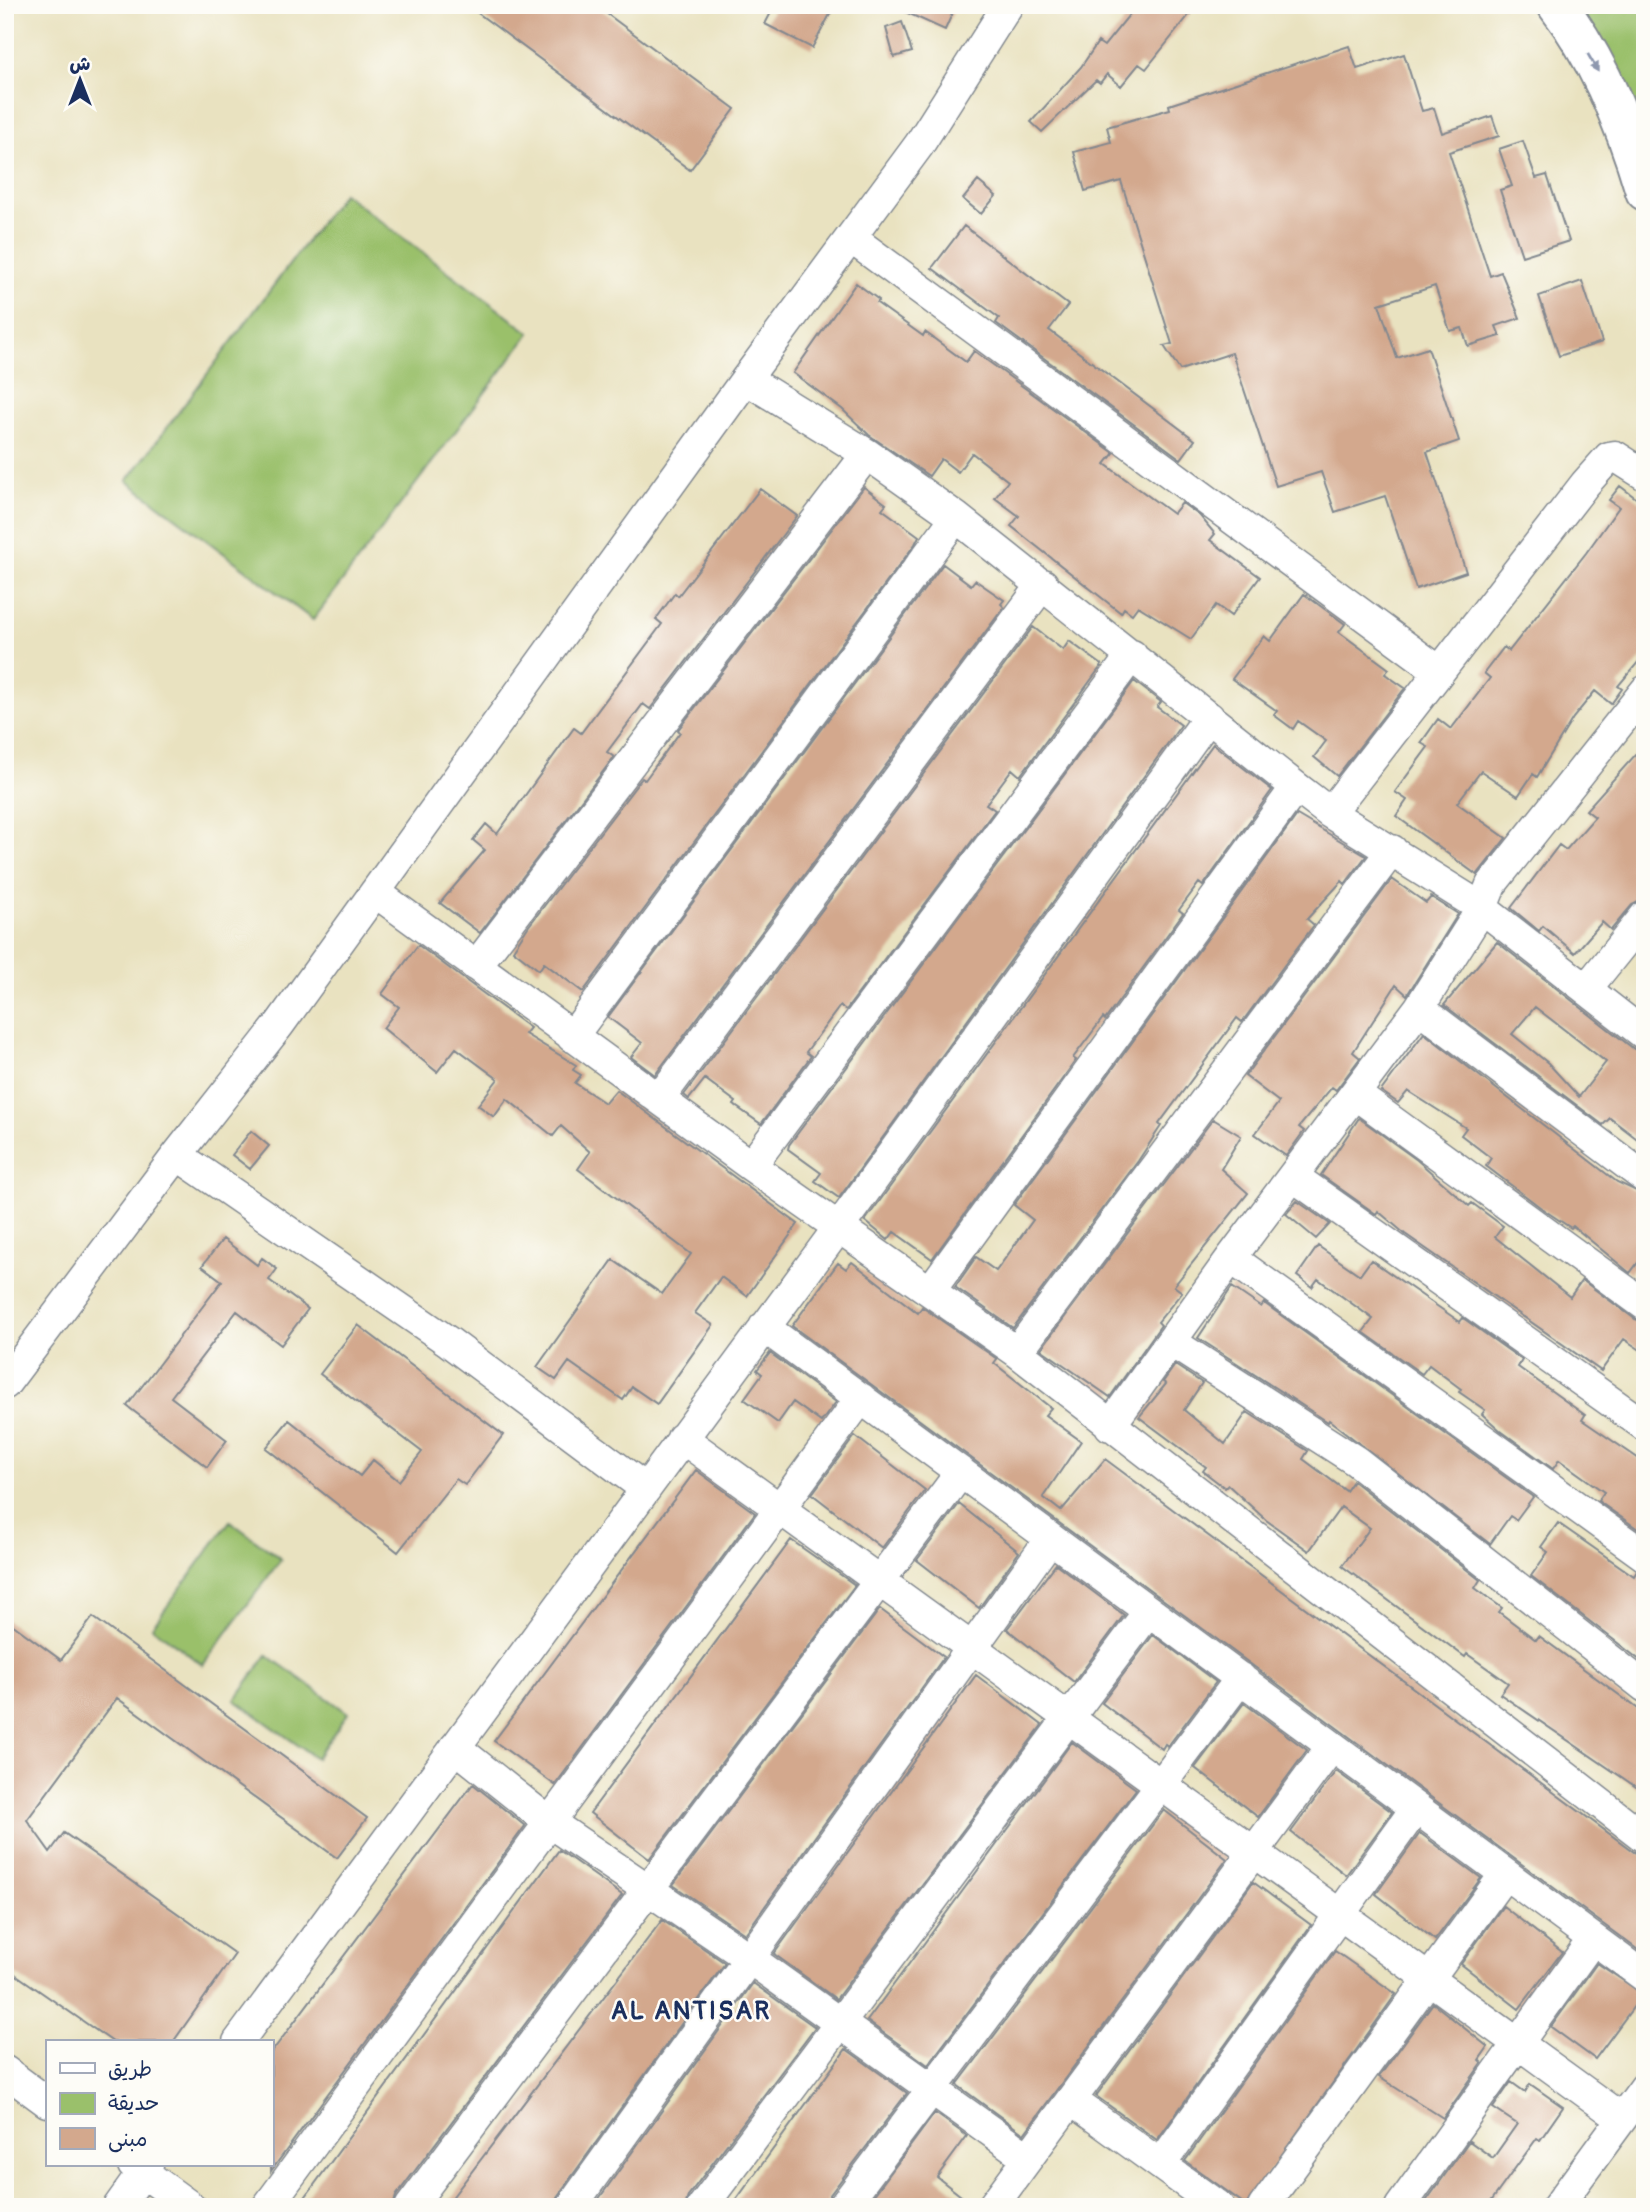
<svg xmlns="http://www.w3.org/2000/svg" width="1650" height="2212" font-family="Pangolin,'Playpen Sans Arabic',sans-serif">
<rect width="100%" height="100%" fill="#fdfcf7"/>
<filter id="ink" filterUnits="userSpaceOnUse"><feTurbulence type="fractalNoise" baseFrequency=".0143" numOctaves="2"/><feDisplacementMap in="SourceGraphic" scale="14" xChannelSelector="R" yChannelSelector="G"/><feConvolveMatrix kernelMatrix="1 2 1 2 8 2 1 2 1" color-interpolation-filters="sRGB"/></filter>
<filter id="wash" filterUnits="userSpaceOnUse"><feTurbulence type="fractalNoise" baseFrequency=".00686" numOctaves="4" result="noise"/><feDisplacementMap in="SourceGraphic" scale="28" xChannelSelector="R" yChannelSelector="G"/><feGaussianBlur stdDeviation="1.57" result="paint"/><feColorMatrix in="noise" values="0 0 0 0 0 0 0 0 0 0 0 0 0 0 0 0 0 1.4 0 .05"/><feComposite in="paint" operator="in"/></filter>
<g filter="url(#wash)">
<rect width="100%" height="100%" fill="#e9e2c0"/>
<!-- green -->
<path fill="#9ac06b" stroke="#5a7864" stroke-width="2" d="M1578,5L1645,6V151Z
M343,193L530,333L313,620L127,481Z
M230,1521L281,1559L203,1665L152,1627Z
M267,1655L348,1713L316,1758L235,1700Z"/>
<g id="blocks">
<!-- building -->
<path fill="#d3a88d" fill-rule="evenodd" d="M467,5H595L735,109L690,170Z
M775,5H835L812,48L765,24Z
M890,5H956L945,30Z
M1137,5H1197L1146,69L1139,64L1121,86L1107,74L1100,83L1096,80L1042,132L1031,122L1081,67L1098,42L1104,46Z
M902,22L912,52L894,57L886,28Z
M1349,46L1357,69L1404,54L1422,111L1434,108L1442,133L1492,116L1499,136L1449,152L1490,276L1501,272L1520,318L1496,326L1500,336L1468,346L1462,328L1450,331L1435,286L1379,304L1397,358L1428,348L1459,441L1427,452L1466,572L1416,589L1385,496L1335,512L1321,472L1276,486L1232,353L1180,370L1164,346L1172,344L1121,181L1085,191L1074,152L1111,142L1107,127L1170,109L1169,105Z
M1523,141L1536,178L1547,175L1569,241L1522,256L1500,190L1512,186L1499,149Z
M978,181L996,196L981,214L963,199Z
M964,226L1068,305L1049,330L1195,440L1181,459L996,323L999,318L932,268Z
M1582,281L1602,342L1559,356L1539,296Z
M856,283L879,300L877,303L923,336L925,332L966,362L974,351L1114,453L1105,464L1173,514L1182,503L1200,516L1215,534L1210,540L1260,577L1231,616L1216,605L1191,639L1138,606L1132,614L1124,608L1121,613L1011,526L1019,516L995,498L1008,481L972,453L958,472L941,459L929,476L869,435L842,409L793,373Z
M1620,486L1645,505V654L1618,686L1622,689L1611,704L1595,691L1573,718L1537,777L1533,774L1518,796L1481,771L1457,803L1506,838L1477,875L1396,816L1407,800L1395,792L1428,747L1421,743L1438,719L1451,729L1490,678L1484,673L1504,647L1509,651L1586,553L1619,507L1609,500Z
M864,487L886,504L882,509L919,536L915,544L583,992L544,963L539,970L513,950L528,927L642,778L645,780L680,732L678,730Z
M760,489L797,516L650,709L643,704L607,752L614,757L480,933L440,903L485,850L473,840L486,824L497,834L574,728L581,733L662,624L656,619L675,593L678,596Z
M943,564L971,585L975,580L1004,600L1001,604L1004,607L655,1075L631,1057L642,1043L608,1017Z
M1304,594L1345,624L1339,632L1389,669L1385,674L1405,688L1337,776L1314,757L1326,741L1298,721L1293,729L1274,715L1277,711L1232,679L1264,636L1270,641Z
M1033,627L1063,650L1069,641L1102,665L1020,776L1012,769L986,804L995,810L846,1010L840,1006L806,1052L811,1056L761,1124L734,1105L736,1102L705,1079L689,1099L684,1095Z
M1134,681L1161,702L1157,707L1181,725L839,1198L815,1181L821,1173L788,1149L789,1145Z
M1213,744L1272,790L1203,886L1199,883L1179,910L1183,913L1105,1020L1103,1018L1073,1058L1076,1060L932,1259L894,1232L888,1240L865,1221Z
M1645,744V899L1632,905L1611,930L1602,922L1575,953L1543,926L1539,931L1511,908L1559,845L1566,850L1595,817L1586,810Z
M1297,815L1366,856L1345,884L1342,881L1307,919L1314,925L1242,1022L1237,1018L1159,1124L1161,1126L1138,1161L1013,1328L955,1287L976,1257L996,1271L1033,1220L1014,1205Z
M1392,879L1426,903L1431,897L1458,914L1407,995L1396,985L1353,1052L1360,1058L1336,1090L1332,1087L1299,1127L1304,1131L1286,1156L1255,1134L1279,1102L1245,1076Z
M1497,942L1634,1049L1645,1052V1145L1610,1118L1603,1125L1444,1005ZM1535,1007L1606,1062L1579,1097L1548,1063L1512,1034Z
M418,945L530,1028L525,1034L576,1065L573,1070L581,1075L575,1083L605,1103L616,1090L798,1224L747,1296L721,1277L695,1313L713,1325L657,1404L632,1387L623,1400L569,1362L556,1380L537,1367L613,1260L662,1294L691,1254L578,1169L590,1152L561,1126L553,1136L507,1099L494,1117L478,1105L498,1079L456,1048L437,1072L383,1028L399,1007L382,994Z
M1424,1033L1617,1182L1645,1195V1253L1630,1273L1573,1226L1571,1228L1544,1210L1486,1166L1491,1158L1461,1135L1466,1128L1408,1091L1398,1103L1381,1091Z
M1359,1118L1417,1160L1469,1206L1472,1203L1503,1226L1495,1237L1570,1297L1582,1280L1635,1319L1645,1322V1353L1624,1339L1601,1371L1405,1234L1378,1211L1376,1214L1321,1175Z
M1213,1119L1241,1136L1221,1169L1248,1193L1174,1286L1182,1292L1158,1322L1161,1325L1110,1397L1041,1349Z
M251,1131L269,1146L250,1169L232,1155Z
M1297,1201L1330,1224L1316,1239L1286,1214Z
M223,1239L257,1265L262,1258L277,1269L269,1280L308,1309L281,1345L237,1311L171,1397L227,1440L207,1467L127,1406L222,1281L202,1266Z
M1318,1246L1360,1275L1371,1260L1460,1322L1463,1318L1522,1360L1518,1367L1585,1415L1582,1420L1645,1463V1534L1598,1501L1604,1492L1559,1460L1553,1469L1501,1431L1482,1414L1485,1410L1459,1392L1461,1389L1429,1365L1422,1374L1363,1332L1373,1319L1318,1279L1312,1287L1297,1276Z
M852,1262L918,1313L922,1307L997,1359L994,1363L1051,1408L1045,1415L1081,1441L1043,1497L1061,1511L1105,1459L1634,1852L1645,1856V1955L792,1326L838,1263L846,1269Z
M1232,1287L1261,1307L1264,1303L1533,1497L1516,1520L1510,1516L1490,1544L1329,1420L1328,1422L1198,1338Z
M358,1325L503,1435L465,1485L456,1479L398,1552L266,1448L289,1420L360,1476L373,1460L399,1481L422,1452L320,1374Z
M770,1353L836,1402L821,1422L793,1402L778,1423L744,1399L762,1374L757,1370Z
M1175,1365L1202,1383L1184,1410L1225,1444L1247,1412L1308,1451L1303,1459L1346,1491L1353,1481L1480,1580L1475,1588L1502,1608L1499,1612L1536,1640L1539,1636L1645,1714V1793L1500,1694L1508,1683L1467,1654L1465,1657L1342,1566L1370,1528L1341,1507L1309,1551L1266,1520L1228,1485L1225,1488L1203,1471L1206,1467L1139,1417L1166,1384L1163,1382Z
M855,1436L925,1490L882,1548L812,1494Z
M696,1470L755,1513L555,1785L494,1741Z
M959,1504L1019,1552L979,1608L917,1560Z
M1558,1523L1634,1576L1637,1571L1645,1573V1664L1531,1576L1548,1552L1541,1547Z
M791,1540L855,1585L649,1859L590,1813Z
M1056,1564L1124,1615L1074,1682L1007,1629Z
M880,1609L944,1657L745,1934L673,1885Z
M93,1617L367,1818L337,1858L117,1698L27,1820L50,1852L64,1833L235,1954L173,2042H113L5,1967V1619L61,1660Z
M1153,1635L1216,1682L1168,1746L1165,1744L1162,1749L1102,1703Z
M976,1675L1042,1725L836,1999L774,1954Z
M1244,1703L1307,1750L1258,1817L1195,1768Z
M1072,1742L1136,1789L928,2065L867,2021Z
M1336,1771L1392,1812L1346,1875L1291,1832Z
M473,1784L525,1826L271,2171V2053Z
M1164,1810L1227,1859L1024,2134L957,2085Z
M1420,1833L1481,1878L1435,1940L1376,1894Z
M559,1850L622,1895L396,2196L393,2207H298Z
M1253,1882L1311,1925L1157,2140L1096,2096Z
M1503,1906L1562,1952L1519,2009L1461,1964Z
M662,1920L725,1963L557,2197L554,2207H445Z
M1335,1951L1396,1994L1246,2205L1185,2161Z
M1597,1963L1643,1994L1595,2059L1551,2027Z
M753,1983L815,2027L688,2196L685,2207H593Z
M1433,2003L1488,2047L1479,2060L1482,2063L1443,2118L1379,2077Z
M846,2049L907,2093L829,2196L826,2207H731Z
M1511,2082L1525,2092L1530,2084L1563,2107L1540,2140L1537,2138L1487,2207H1422L1469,2141L1493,2158L1517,2124L1493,2108Z
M935,2113L967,2136L937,2177L975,2207H865Z"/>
</g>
</g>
<g filter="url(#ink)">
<use href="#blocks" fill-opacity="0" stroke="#82888f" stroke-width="2"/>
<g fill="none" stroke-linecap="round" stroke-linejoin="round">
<defs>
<path id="minor" d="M851,238L1439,671
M746,379L867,454L956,517L1296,787L1330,813L1482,908L1645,1035
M1330,813L1585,484L1609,457L1615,456L1645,475
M375,892L751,1166L1017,1352L1645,1838
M476,966L867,454
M1587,988L1645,916
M1419,1008L1645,1178
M572,1037L956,517
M1355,1094L1645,1305
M659,1099L1043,584
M177,1155L449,1342L646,1489
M751,1166L1132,655
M1294,1177L1645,1426
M1231,1258L1645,1556
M930,1291L1296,787
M764,1327L1645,1977
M1173,1343L1356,1461L1645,1687
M1017,1352L1392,850
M5,1384L177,1155L279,1025L746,379L919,145L1008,5
M1110,1426L1231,1258L1419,1008L1482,908L1491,885L1645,691
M682,1438L1621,2118
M455,1747L549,1822L749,1958L1028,2158
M238,2042L839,1227L1209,717
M5,2071L47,2102
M1071,2100L1219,2207
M1161,2164L1416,1808
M133,2165L191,2207
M118,2207L148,2165
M267,2207L861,1398
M410,2207L961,1472
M571,2207L1050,1539
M702,2207L1149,1611
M843,2207L1241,1678
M992,2207L1332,1746
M1263,2207L1505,1874
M1400,2207L1593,1939
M1557,2207L1645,2087"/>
<path id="highway" d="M1557,5C1598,58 1626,127 1645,191"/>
</defs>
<!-- minor casing -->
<use href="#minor" stroke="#82888f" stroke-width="33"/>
<!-- highway casing -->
<use href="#highway" stroke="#82888f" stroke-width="42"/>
<!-- minor -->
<use href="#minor" stroke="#fff" stroke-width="30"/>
<!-- highway -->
<use href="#highway" stroke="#fff" stroke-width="38"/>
</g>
<!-- one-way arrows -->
<defs><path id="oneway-solid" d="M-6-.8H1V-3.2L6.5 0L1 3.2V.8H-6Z" transform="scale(1.75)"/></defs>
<use fill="#8d97ae" href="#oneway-solid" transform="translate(1593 63) rotate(60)"/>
</g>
<g text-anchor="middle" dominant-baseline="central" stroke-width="5" stroke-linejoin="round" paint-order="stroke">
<!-- district labels -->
<g font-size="26" font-weight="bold" letter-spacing="2" fill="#1b2f5e" stroke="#fdfcf7">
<text x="691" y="2011">AL ANTISAR</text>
</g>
</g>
<!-- margin -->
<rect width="1650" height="2212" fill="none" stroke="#fdfcf7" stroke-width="28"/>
<!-- legend -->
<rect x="46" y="2040" width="228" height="126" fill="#fdfcf7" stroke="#a3aaba" stroke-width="2"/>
<rect x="60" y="2063" width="35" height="10" fill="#ffffff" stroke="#a3aaba" stroke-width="2"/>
<text x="108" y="2076" font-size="21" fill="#1b2f5e">طريق</text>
<rect x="60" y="2093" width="35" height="21" fill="#9ac06b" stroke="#a3aaba" stroke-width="2"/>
<text x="108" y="2110" font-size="21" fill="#1b2f5e">حديقة</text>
<rect x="60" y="2128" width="35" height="21" fill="#d3a88d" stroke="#a3aaba" stroke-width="2"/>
<text x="108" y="2146" font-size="21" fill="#1b2f5e">مبنى</text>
<!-- north arrow -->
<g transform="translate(80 80)" stroke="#fdfcf7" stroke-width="5" paint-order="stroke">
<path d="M0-5L12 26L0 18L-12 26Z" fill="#1b2f5e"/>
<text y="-10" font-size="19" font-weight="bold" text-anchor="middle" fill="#1b2f5e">ش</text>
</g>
</svg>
